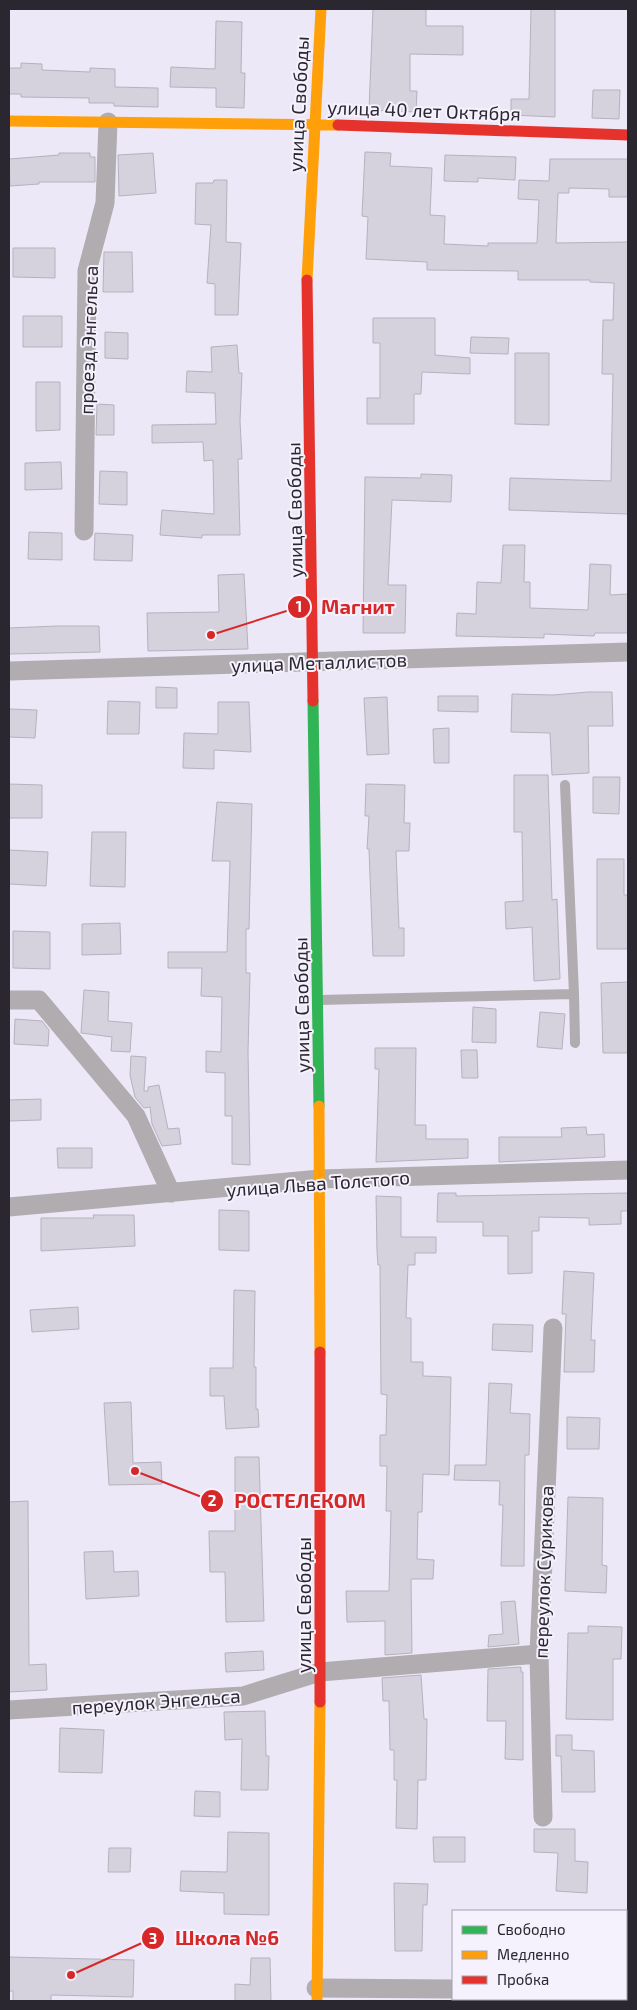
<svg xmlns="http://www.w3.org/2000/svg" width="637" height="2010" font-family="'Exo 2',sans-serif">
<rect width="100%" height="100%" fill="#ede8f7"/>
<!-- building -->
<path fill="#d5d2de" stroke="#b5b2bd" d="M373,9H426V26H463V55L410,54V91H417L416,112L369,110Z
M531,9H555V117L511,115V99H529Z
M216,21L242,22L241,73H245L244,108L216,107V88L170,87L171,67L215,69Z
M21,63L42,64V70L90,72V68L115,69V87L158,88V107L114,106V103H89V98L21,97V94H9V68H21Z
M593,90H620L619,119L592,118Z
M365,152L391,153L390,166L432,168L430,215L445,216L444,244L488,246V243H537L539,200L518,199L519,180L549,181L550,159H628V197H609V189L569,188V193H558L556,243L628,242V514L509,510L510,478L611,481L613,374H602L603,320H613L614,283L590,282V280H518V271L427,270V262L366,259L368,217L362,216Z
M59,153H90V157H95V182H39V184L10,186L9,159L59,155Z
M153,153L156,193L119,196L118,155Z
M445,155L516,157L515,180L478,178V182L444,181Z
M214,180H227L226,242L241,243L238,315H215V284L207,283L211,225L195,224L196,183H213Z
M13,248H55V278L13,277Z
M104,252H132L133,292H103Z
M23,316H62V347H23Z
M373,318H435V355L470,358V374L422,372L421,394H414V424H367V398H380V343H373Z
M105,332L128,333V359L105,358Z
M471,337L509,338L508,354L470,353Z
M237,345L239,373H242L240,421L242,459H238L240,535H202V538L160,535L162,510L214,514L213,460L204,461L203,442L152,443V425L216,424L215,393L186,392L187,371L212,372L211,347Z
M515,353H549V425L515,424Z
M36,382H60V430L36,431Z
M97,404L114,405V435H96Z
M61,462L62,489L25,490V463Z
M100,471L127,472V505L99,504Z
M421,474L452,475L451,502L392,500L388,585H406L405,633H363L365,477L421,478Z
M29,532L62,533V560L28,559Z
M95,533L133,535L132,561L94,560Z
M503,545H525L524,582H530V608L588,610L590,564L611,565L610,595L628,594V633H595L594,636L544,634V638L456,636L457,613L476,614L477,582L501,583Z
M244,574L248,649L148,651L147,613L219,612L218,575Z
M57,626H99L100,652L9,654V628Z
M156,687L177,688V708H156Z
M588,692H612L613,726H588L589,773L552,775L550,733L511,732L512,694L553,695Z
M438,696H478V712L438,711Z
M387,697L389,754L367,755L364,698Z
M108,701L140,702L139,734H107Z
M218,702H249L251,752L214,750V769L183,768L184,733L218,734Z
M9,709L37,710L35,738L9,737Z
M449,728V763H434L433,729Z
M514,775H548L552,900L557,899L560,979L534,981L532,927L506,929L505,902L523,901L522,832H514Z
M593,777H620L619,814L593,813Z
M9,784L42,785V818H9Z
M366,784L405,785L404,823H410L409,851H396L399,928H404V956H373L369,849H367L369,816H365Z
M217,802L252,804L249,929H246V973H250L248,1052L250,1165L232,1164V1116H225V1073L206,1072V1051L221,1052L222,997L201,996L202,968H168V952H227L230,861H212Z
M92,832H126L125,887L90,886Z
M9,850L48,852L46,886L9,884Z
M597,859H624V895H628V949H597Z
M120,923L121,954L82,955V924Z
M13,931L50,932V969L13,968Z
M628,982V1053H603L601,983Z
M84,990L109,992L108,1021L132,1023L130,1052L111,1051L112,1037L81,1033Z
M473,1007L496,1009V1043L472,1042Z
M540,1012L565,1014L562,1049L537,1047Z
M15,1019L42,1021L49,1030L48,1046L14,1044Z
M375,1048H416L415,1125H426V1139H468V1158L376,1162L379,1069H375Z
M461,1050H477L478,1078H462Z
M131,1056L146,1057L144,1091H148V1087L159,1085L168,1129L179,1128L181,1144L162,1146L152,1124L150,1107L144,1108L135,1097L130,1075Z
M41,1099V1120L9,1121V1100Z
M586,1127L587,1135L604,1134L605,1157L499,1162V1137H562L561,1128Z
M57,1148H92V1168H58Z
M438,1193H456V1196L628,1193V1211H621V1224L589,1225V1218L539,1217V1231H532V1273L508,1274V1236H483V1222H437Z
M376,1196L401,1197V1237H436V1253H415V1265H408L406,1318H411V1362H423V1376L451,1377L449,1475L423,1474L422,1512H418L417,1559L434,1560L433,1579H411L412,1653L385,1655V1621L347,1622L346,1591H389L391,1511H386L387,1466H380V1435H386L387,1395L381,1394L380,1265H378L377,1251Z
M219,1210L249,1211V1251L219,1250Z
M93,1215H134L135,1246L41,1251V1218H94Z
M564,1271L594,1273L591,1340H595L594,1372H564L566,1314H562Z
M234,1290L255,1291L254,1367H256V1409H258L259,1427L226,1429L224,1396H210V1368H233Z
M78,1307L79,1329L32,1332L30,1310Z
M493,1324L533,1325L532,1352L492,1350Z
M489,1383L512,1384L510,1413L530,1414L529,1455H525L524,1566H501L503,1505H499L500,1481L454,1480L455,1465H486Z
M131,1402L133,1463L161,1462L162,1484L109,1485L104,1403Z
M567,1417L600,1418L599,1449H567Z
M235,1457H259L264,1621L226,1622L225,1572H210L209,1531H235Z
M568,1497L603,1498L602,1565L607,1566L606,1593L565,1591Z
M28,1501L29,1665L46,1664L47,1690L9,1692V1502Z
M113,1551L114,1572L138,1571L139,1596L86,1599L84,1552Z
M515,1601L519,1644L488,1647L489,1635L503,1634L501,1602Z
M588,1626L622,1627L621,1659H613V1720L566,1719L568,1633H588Z
M263,1651L264,1670L226,1672L225,1653Z
M521,1667V1672H523V1760L505,1759L506,1721H487L488,1669Z
M421,1675L424,1719H427L426,1780H418L417,1829L396,1828L397,1780H394V1750H390L389,1701H383L382,1678Z
M265,1711L266,1756H269L268,1790H241L242,1739L225,1740L224,1712Z
M60,1728L104,1730L102,1773L59,1772Z
M556,1735H572V1750L594,1751L595,1792H562L561,1756H556Z
M195,1791L220,1792V1817L194,1816Z
M534,1829H575V1861L588,1862L587,1893L556,1891L558,1853L534,1852Z
M228,1832L269,1833V1915L224,1914V1893L180,1891L181,1871L227,1872Z
M433,1837H465V1862H434Z
M109,1848H131L130,1872H108Z
M394,1883L428,1884L427,1905H423L422,1951H395Z
M9,1957L134,1960L133,1997L51,1995V2001H13V1991H9Z
M251,1958H270L271,2001H235V1984L250,1985Z"/>
<g fill="none" stroke-linecap="round" stroke-linejoin="round">
<!-- lane -->
<path stroke="#b0acb0" stroke-width="10" d="M565,785L574,994
M319,1000L574,994L575,1043"/>
<!-- street -->
<path stroke="#b0acb0" stroke-width="19" d="M84,531L87,271L105,203L108,122
M9,671L628,652
M9,1000H39L136,1116L171,1193
M9,1207L320,1179L628,1170
M9,1710L243,1696L320,1672L539,1654
M543,1817L539,1654L553,1328
M316,1988L453,1989
M626,1992H628"/>
<!-- fast -->
<path stroke="#30b455" stroke-width="11" d="M313,701L319,1106"/>
<!-- slow -->
<path stroke="#ff9f0a" stroke-width="11" d="M9,121L338,125
M307,280L321,9
M319,1106L320,1352
M317,2001L320,1702"/>
<!-- jam -->
<path stroke="#e5322d" stroke-width="11" d="M338,125L628,135
M307,280L313,701
M320,1702V1352"/>
</g>
<g text-anchor="middle" dominant-baseline="central" stroke-width="4" stroke-linejoin="round" paint-order="stroke">
<!-- street labels -->
<g font-size="19" fill="#2b2731" stroke="#f5f2fd">
<text transform="translate(298 104) rotate(-87)">улица Свободы</text>
<text transform="translate(424 110) rotate(2)">улица 40 лет Октября</text>
<text transform="translate(88 340) rotate(-88)">проезд Энгельса</text>
<text transform="translate(294 510) rotate(-91)">улица Свободы</text>
<text transform="translate(319 662) rotate(-2)">улица Металлистов</text>
<text transform="translate(301 1005) rotate(-91)">улица Свободы</text>
<text transform="translate(318 1183) rotate(-4)">улица Льва Толстого</text>
<text transform="translate(543 1572) rotate(-88)">переулок Сурикова</text>
<text transform="translate(303 1605) rotate(-90)">улица Свободы</text>
<text transform="translate(156 1701) rotate(-4)">переулок Энгельса</text>
</g>
</g>
<!-- callouts -->
<path fill="none" stroke="#d62828" stroke-width="2" d="M211 635L299 607M135 1471L212 1501M71 1975L153 1938"/>
<g fill="#d62828" stroke="#f5f2fd" stroke-width="2">
<circle cx="211" cy="635" r="5"/>
<circle cx="135" cy="1471" r="5"/>
<circle cx="71" cy="1975" r="5"/>
<circle cx="299" cy="607" r="12"/>
<circle cx="212" cy="1501" r="12"/>
<circle cx="153" cy="1938" r="12"/>
</g>
<g font-size="15" text-anchor="middle" font-weight="bold" fill="#fff">
<text x="299" y="612">1</text>
<text x="212" y="1506">2</text>
<text x="153" y="1944">3</text>
</g>
<g font-size="20" text-anchor="middle" font-weight="bold" fill="#d62828" stroke="#f5f2fd" stroke-width="4" stroke-linejoin="round" paint-order="stroke">
<text x="358" y="614">Магнит</text>
<text x="300" y="1508">РОСТЕЛЕКОМ</text>
<text x="227" y="1945">Школа №6</text>
</g>
<!-- border -->
<rect width="637" height="2010" fill="none" stroke="#2b2731" stroke-width="20"/>
<!-- legend -->
<rect x="452" y="1910" width="175" height="90" fill="#f5f2fd" stroke="#a4a1ab"/>
<rect x="462" y="1926" width="25" height="8" fill="#30b455" stroke="#a4a1ab"/>
<text x="497" y="1935" font-size="15" fill="#2b2731">Свободно</text>
<rect x="462" y="1951" width="25" height="8" fill="#ff9f0a" stroke="#a4a1ab"/>
<text x="497" y="1960" font-size="15" fill="#2b2731">Медленно</text>
<rect x="462" y="1976" width="25" height="8" fill="#e5322d" stroke="#a4a1ab"/>
<text x="497" y="1985" font-size="15" fill="#2b2731">Пробка</text>
</svg>
